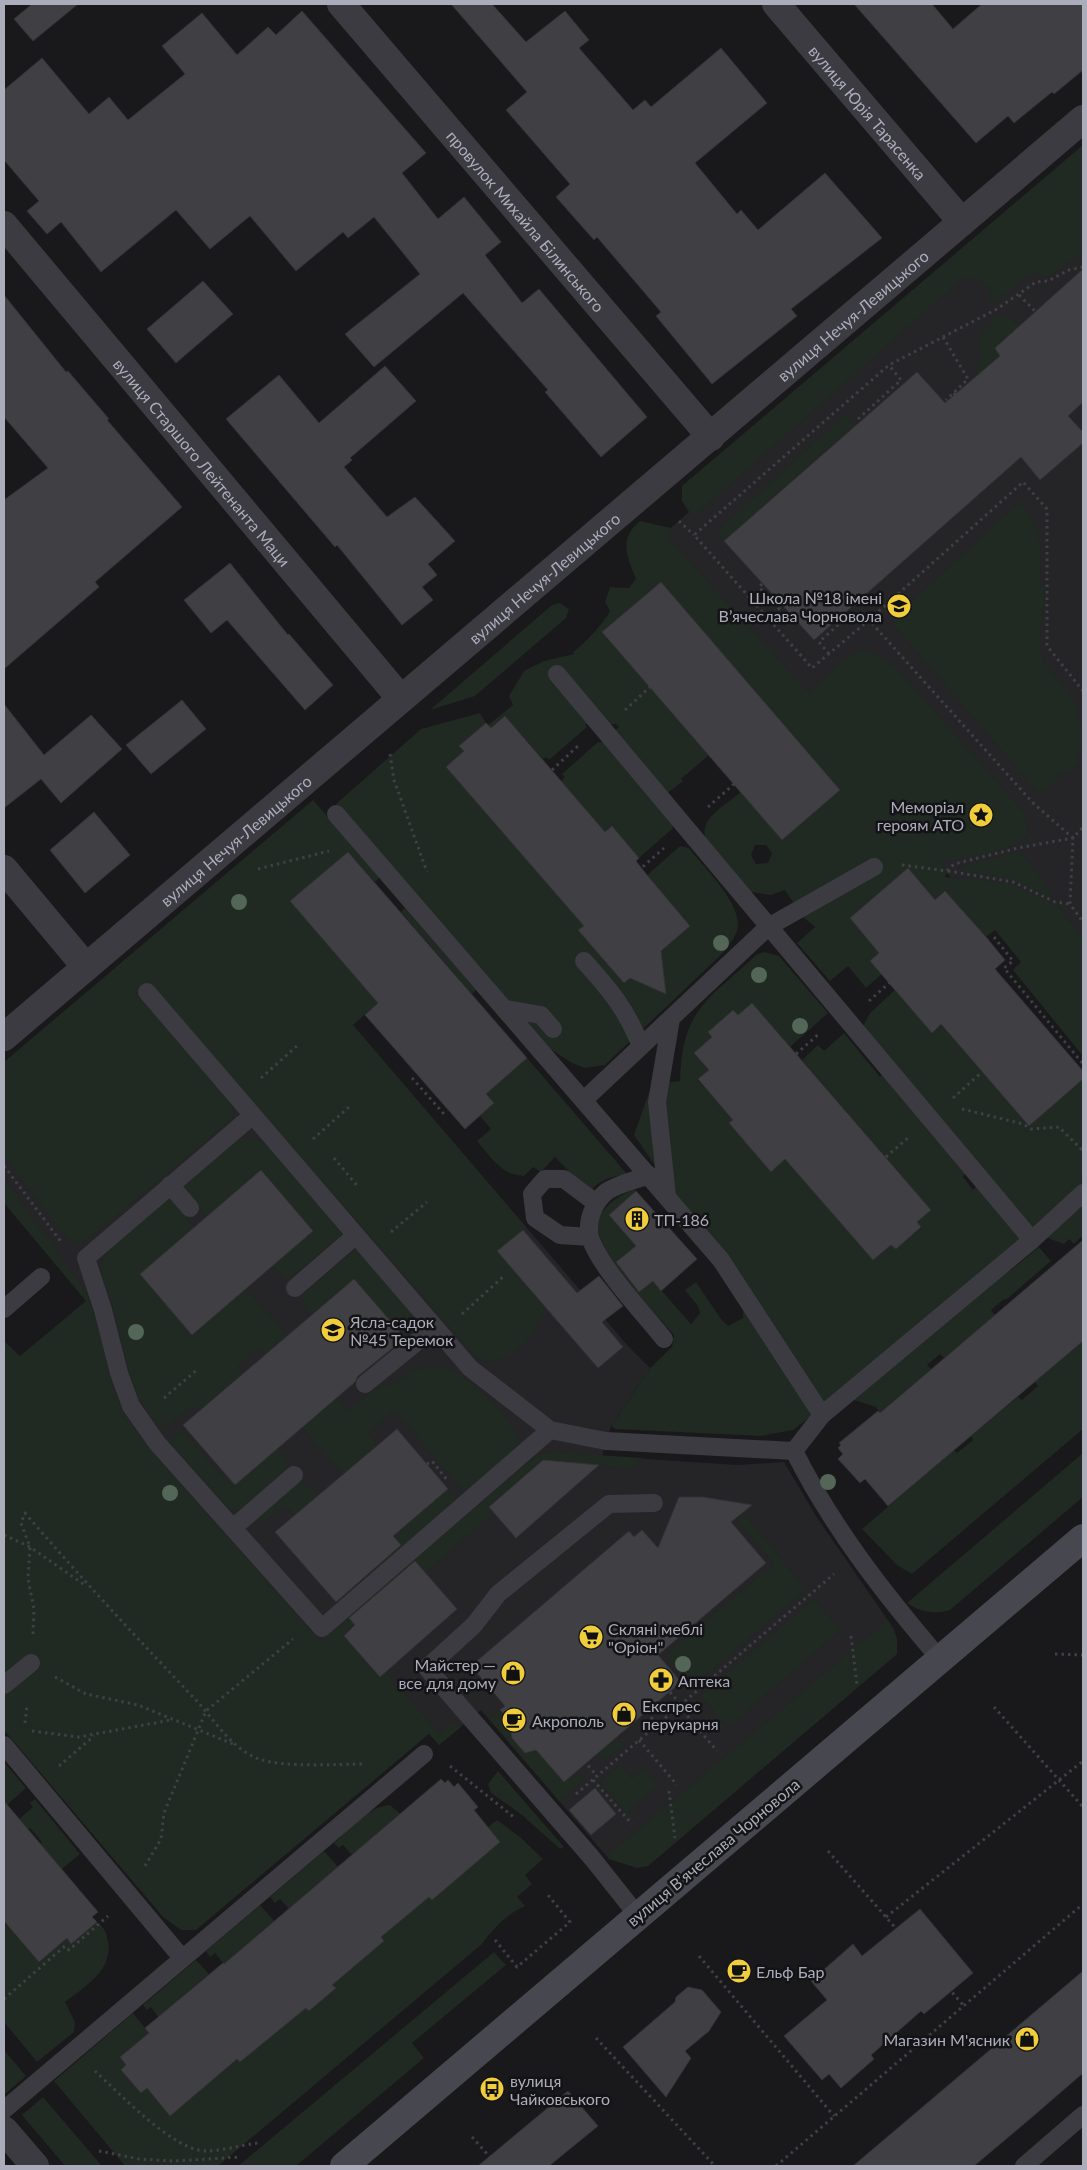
<svg xmlns="http://www.w3.org/2000/svg" width="1087" height="2170" font-family="Lato,sans-serif">
<rect width="100%" height="100%" fill="#19181a"/>
<!-- built -->
<path fill="#252427" d="M1083,166V1029L656,541Z
M168,955L353,1025L629,1347L650,1368L611,1426L602,1456L737,1465L784,1462L816,1516L894,1629L897,1639V1654L648,1866L637,1868L609,1859L481,1710L439,1745L366,1661L285,1729L4,1370L86,1301L4,1202V1093Z"/>
<!-- green -->
<path fill="#202922" fill-rule="evenodd" d="M1083,145V250L1072,261L1045,278L1034,272L995,303L989,301L988,295L992,290C982,282 975,277 962,279L697,514L689,512L682,501V486Z
M1001,315L1009,316L1019,327L995,348L1000,356L976,377L981,351L977,345L984,330L990,326L992,318Z
M845,415L854,425L724,541L716,532Z
M1020,502C1047,534 1040,549 1040,587L1045,588C1045,612 1033,643 1046,665C1053,677 1065,686 1073,698C1079,708 1073,715 1083,726V746L1077,755L1078,763L1069,771L1059,773L1058,780L1045,790L1037,791L896,628L894,621L896,615Z
M640,521L671,528L669,539L809,693C822,682 846,653 863,651C874,651 886,660 895,666L1025,814L1029,834C1007,855 968,858 938,861L947,871L945,877L961,879L970,877L1013,885L1057,905L1083,938V1056L1013,970L1021,962L995,930L986,937L945,891L935,900L908,869L850,918L891,966L866,988L848,966L830,981L797,943L815,927L804,918L785,890L771,895L751,892L706,840C698,818 726,805 741,792L782,840L840,790L661,582L709,755L681,779L683,781L669,792L662,791L610,735L619,727L616,724H585L587,727L549,760L546,757L543,759L505,716L491,728L488,725L513,705L509,696L524,671L544,661L574,654L573,652C585,643 603,624 610,611L605,602L610,587L629,588L636,579C627,557 618,539 640,521ZM755,845H766L772,853L768,863L756,864L751,855Z
M560,603L569,609L566,618L475,696L430,710L552,605Z
M480,713L486,723L460,746L464,751L447,767L584,926L579,930L624,983L690,926L670,902L644,878L680,846L689,848C704,868 738,899 738,925C738,935 729,944 724,952L605,1065L585,1068L572,1063L538,1041L336,804L421,729Z
M598,742L610,743L669,810L673,828L639,858L612,826L605,832L561,781L565,777L562,774Z
M313,800L380,877L375,882L348,852L291,901L378,1003L353,1025L526,1227L498,1252L546,1308C541,1317 537,1327 531,1335C520,1350 492,1372 475,1356L148,983L136,993L232,1103L234,1114L230,1121L87,1240C78,1244 74,1243 67,1238L4,1157V1062Z
M1019,851L1037,872L1054,899C1026,886 996,872 964,872L962,866Z
M405,908L476,990L472,994L401,912Z
M764,952L779,956L828,1013L790,1047L752,1003L738,1015L733,1010L708,1032L712,1037L694,1053L709,1070L698,1080L727,1112L744,1111L730,1123L772,1171L785,1159L873,1260L891,1245L896,1249L921,1228L917,1222L931,1210L802,1060L818,1045L824,1051L844,1033L880,1077L894,1062L863,1026L870,1013L895,990L932,1032L941,1024L1029,1126L1083,1079V1165C1080,1170 1083,1224 1083,1235L1074,1244L1069,1239L1064,1244L1034,1233L1015,1247L1010,1271L1039,1247L1051,1261L1006,1300L1004,1299L991,1310L995,1315L944,1358L940,1354L927,1365L931,1369L880,1413L876,1407L851,1399L810,1417L793,1430L761,1436L615,1429L611,1426L650,1368L672,1347L674,1335C656,1314 591,1248 598,1222C602,1205 619,1196 634,1189L636,1191L609,1215L637,1247L664,1223L673,1231L654,1247L639,1265L691,1324L700,1313L698,1306L685,1290L696,1282L721,1319L728,1326L743,1318L744,1284L692,1220L634,1135L652,1084L680,1081C682,1009 707,1001 756,955ZM971,1163L988,1176L973,1190L963,1177Z
M527,1058L627,1174C611,1177 599,1179 590,1193L555,1157L541,1172L533,1167L524,1176C502,1176 491,1157 477,1141L491,1129L480,1116L494,1103L486,1094Z
M245,1138L256,1139L271,1149L344,1233L290,1279L285,1278L272,1266L313,1231L262,1170L207,1217L181,1184L233,1142Z
M4,1178L86,1292L102,1339L109,1374L121,1408L149,1448L320,1641L528,1462L541,1454L554,1452L642,1458L630,1469L543,1460L489,1507L494,1513L425,1573L420,1568L344,1636L380,1677L386,1672L439,1733L454,1722L461,1727L439,1745L429,1734L196,1930H181L163,1917L4,1730V1341L20,1356L86,1301L4,1203Z
M168,1197L195,1227L140,1274L192,1335L246,1288L287,1336L265,1355L259,1348L237,1366L242,1374L202,1408L190,1409L160,1430L139,1399L129,1373L112,1302L102,1277L101,1265L112,1244Z
M357,1248L413,1313L416,1320L415,1326L404,1337L354,1279L311,1315L302,1300L303,1294Z
M1083,1341V1429L912,1574L897,1565L862,1529L954,1450L957,1453L973,1440L971,1436L1018,1397L1022,1400L1038,1386L1035,1382Z
M436,1366C444,1368 452,1370 458,1374C473,1382 521,1425 517,1442C513,1459 479,1481 465,1493L394,1410L368,1433L377,1445L343,1475L302,1427L336,1398L348,1411L372,1391L401,1380L417,1369Z
M182,1431L232,1487L278,1448L286,1458L287,1469L241,1509L235,1510L229,1509L169,1441Z
M1083,1453V1497L950,1610C935,1615 920,1612 907,1603Z
M299,1482L310,1486L318,1496L295,1516L285,1505L262,1524L257,1518Z
M448,1489L457,1500L351,1591L340,1596L327,1592Z
M743,1513L806,1590L693,1686L667,1657L672,1649L774,1564L736,1519Z
M814,1599L841,1630L728,1727L700,1696Z
M888,1620L897,1639V1654L648,1866L637,1868L609,1859L607,1856Z
M500,1710L515,1728L524,1752L536,1750L544,1760L557,1750L583,1781L559,1801L489,1719Z
M598,1715L624,1745L605,1761L579,1731Z
M4,1762L26,1788L7,1805L4,1802Z
M620,1765L632,1779L644,1769L659,1785L626,1813L600,1782Z
M498,1771L564,1847L560,1849L522,1815L491,1793L488,1784Z
M35,1799L80,1854L62,1869L40,1844L42,1842L30,1828L27,1829L19,1819L33,1807L30,1803Z
M390,1805L404,1817L352,1855L343,1845L339,1848L334,1843C349,1830 368,1806 390,1805Z
M497,1820L520,1837L543,1859L525,1875L532,1884L517,1897L525,1906C507,1914 493,1929 482,1944L218,2166H125L54,2081L133,2013L149,2033L120,2057L126,2065L121,2070L141,2093L147,2088L170,2116L237,2059L240,2062L306,2008L309,2011L335,1989L329,1981L384,1941L381,1937L498,1839L488,1827Z
M324,1851L341,1870C323,1882 303,1892 292,1912L280,1899L275,1903L270,1897Z
M260,1905L277,1924L267,1932L264,1929L226,1967L215,1953L210,1957L206,1951Z
M97,1922C102,1925 106,1931 107,1937C116,1969 86,1986 65,2002L75,2022L74,2032L37,2062L4,2022V1926L6,1924L39,1962L67,1938L71,1944Z
M494,1952L506,1965L412,2043L424,2058L296,2166H238Z
M196,1960L209,1974L184,1995L162,2022L151,2007L147,2010L143,2005Z
M4,2050L26,2076L5,2094H4Z
M43,2097L102,2166H65L22,2115Z"/>
<!-- building -->
<path fill="#404044" stroke="#333236" d="M32,4H78L33,41L14,19Z
M451,4H492L526,42L565,11L589,40L579,48L633,110L645,100L651,107L721,48L767,103L695,163L737,214L741,210L758,230L825,173L882,238L791,309L797,316L712,384L656,316L661,312L597,237L594,240L556,197L570,184L506,110L527,92Z
M854,4H932L953,29L982,4H1083V70L1054,94L1052,92L1014,123L1008,116L976,143Z
M302,11L426,153L402,173L438,219L464,197L501,242L485,255L522,303L539,289L647,417L601,457L545,392L548,390L463,293L374,367L345,334L420,274L374,217L348,238L343,232L296,271L250,216L210,249L176,210L101,272L61,222L47,234L27,211L39,201L4,160V90L42,58L89,114L109,97L128,120L185,74L162,46L202,13L237,55L268,27L276,35Z
M1083,269V402L1068,416L1083,432V443L1040,480L1021,457L814,640L724,541L917,372L945,403L1000,356L995,348Z
M203,281L233,314L176,363L147,329Z
M4,295L66,372L68,371L109,419L107,420L182,507L95,582L99,587L4,669V500L48,468L4,417Z
M385,366L416,401L350,458L352,460L344,467L387,517L415,497L455,541L428,564L437,575L422,587L433,600L402,625L337,545L335,547L226,419L279,375L319,423Z
M230,563L288,635L289,634L333,685L305,710L227,620L211,633L184,600Z
M661,582L840,790L782,840L602,632Z
M182,700L206,729L151,774L126,745Z
M4,704L44,755L91,715L122,749L61,803L41,779L4,808Z
M505,716L605,832L612,826L639,858L636,861L647,875L690,926L661,951L666,994L630,978L624,983L578,930L584,926L446,767L464,751L459,746L486,723L491,728Z
M94,812L130,855L85,893L50,850Z
M348,852L527,1058L486,1094L494,1103L465,1129L365,1015L378,1003L290,901Z
M908,868L935,900L945,891L986,937L1005,960L995,969L1083,1071V1079L1029,1126L941,1024L932,1033L870,961L879,953L850,918Z
M752,1003L931,1210L917,1222L921,1227L896,1249L891,1245L873,1260L785,1159L771,1172L729,1123L733,1120L698,1079L709,1070L694,1053L712,1037L708,1032L733,1010L738,1015Z
M261,1170L313,1231L192,1335L140,1274Z
M636,1191L697,1259L661,1291L653,1281L639,1292L616,1262L636,1246L609,1215Z
M523,1230L577,1293L599,1276L623,1306L602,1322L623,1347L598,1368L497,1251Z
M1083,1240V1341L888,1506L865,1479L860,1483L838,1459L843,1454L838,1448L841,1445L839,1443L878,1411L880,1413Z
M354,1279L405,1338L358,1376L355,1382L235,1485L183,1425Z
M397,1429L448,1489L393,1536L401,1545L336,1602L275,1532Z
M543,1460L599,1465L516,1538L489,1507Z
M679,1497H703L752,1505L731,1522L766,1563L658,1655L681,1682L564,1782L536,1750L525,1753L512,1738L510,1721L500,1710L505,1706L471,1666L629,1531L634,1537L642,1530L658,1548Z
M415,1561L457,1609L380,1677L344,1636L355,1625L349,1618Z
M441,1779L445,1783L448,1780L454,1787L458,1783L478,1807L474,1810L500,1842L432,1900L429,1897L381,1937L384,1941L332,1985L336,1988L309,2011L306,2008L240,2062L237,2059L170,2116L147,2088L141,2093L121,2070L126,2065L120,2057L149,2033L145,2028L223,1963L224,1964Z
M595,1788L616,1814L591,1835L569,1810Z
M4,1801L98,1912L92,1917L97,1922L71,1944L67,1938L39,1962L4,1921Z
M920,1909L973,1973L924,2014L921,2011L871,2055L874,2059L841,2088L829,2074L822,2080L784,2036L827,2000L811,1981L853,1944L862,1956Z
M1083,1971V2073L1031,2118L974,2166H853Z
M688,1987L702,1990L721,2012L709,2031L685,2051L691,2058L666,2097L623,2047L675,2002L676,1997Z
M568,2091L598,2126L549,2166H478Z"/>
<g fill="none" stroke-linecap="round" stroke-linejoin="round">
<!-- path -->
<path stroke="#3f4046" stroke-width="3" stroke-dasharray="2.5 4" stroke-linecap="butt" d="M1083,267L1069,270L1048,281L1036,282L997,309L889,365L694,535L812,668L869,620L1033,803L1073,838L1083,827
M1019,295L1036,312
M943,337L968,379L946,400
M954,393L959,399
M858,419L901,380L889,365
M679,521L694,535
M762,584L759,587L782,612L771,622
M869,620L1023,482L1047,509V646L1083,691
M829,654L819,642L839,624L836,620
M625,710L650,687
M390,754L394,780L427,872
M552,770L579,745
M708,807L734,784
M902,865L947,871L954,864L1018,848L1073,838L1070,904L1083,922
M258,869L329,851
M638,871L664,848
M948,871L1013,882L1055,902L1070,904
M994,937L1013,961L1004,968L1083,1064
M869,1001L898,975
M796,1054L820,1033
M261,1078L298,1045
M412,1078L444,1114
M953,1098L982,1072
M962,1109L1023,1124L1031,1129L1059,1127L1083,1151
M313,1139L350,1106
M886,1157L909,1137
M334,1158L359,1188
M4,1166L62,1243
M391,1232L427,1202
M462,1314L505,1275
M164,1398L198,1369
M427,1464L432,1461L448,1481
M4,1535L30,1547L86,1586
M33,1634L34,1609L28,1579L30,1547L21,1523L25,1513C80,1577 136,1637 194,1698C214,1719 231,1749 259,1759C285,1768 336,1764 365,1764
M851,1636L857,1685
M1055,1654L1083,1655
M55,1677L86,1694L138,1705L233,1744
M670,1692L681,1705
M658,1702L669,1715
M679,1706L717,1751
M994,1707L1083,1807
M647,1712L657,1725
M25,1723L27,1705
M32,1731L79,1737L171,1720
M639,1740L677,1785
M567,1741L597,1776
M59,1766L94,1736
M450,1766L515,1818
M593,1780L632,1824
M669,1791L675,1838
M576,1794L834,1574
M828,1851L964,2006
M145,1866L161,1839L164,1813L206,1711L293,1639
M886,1917L1083,1761
M495,1940L517,1967L570,1922L548,1895
M699,1956L834,2116
M4,1999L65,1946L69,1950L108,1916
M596,2038L715,2166
M95,2071C119,2093 173,2150 205,2151C222,2151 241,2145 258,2143
M472,2137L498,2166
M99,2151L139,2159L174,2161L241,2157
M776,2166L1083,1904"/>
<!-- lane -->
<path stroke="#3b3b41" stroke-width="18" d="M557,674L1032,1240L822,1415
M336,814L721,1260L822,1415L794,1451
M584,961C611,991 626,1009 641,1046
M147,992L470,1368L550,1430L606,1441L794,1451C832,1527 885,1595 940,1659
M506,1009L541,1015L553,1029
M585,1099L768,927L874,867
M253,1115L86,1258L103,1310L119,1373L131,1406L157,1443L322,1628L550,1430
M649,1175C636,1180 617,1184 606,1192C594,1202 586,1221 590,1237C598,1265 645,1315 664,1339
M170,1185L190,1208
M667,1196L657,1102L671,1019
M590,1237L560,1235L535,1218L532,1194L545,1179H564L596,1203
M1032,1240L1083,1193
M295,1288L356,1235
M4,1309L41,1277
M365,1384L435,1327
M233,1528L294,1475
M4,1685L31,1663
M4,1745L182,1958
M638,1916L592,1858L427,1668L474,1625L498,1594L609,1504L654,1503
M4,2110L424,1754
M1024,2166L1083,2115"/>
<!-- street -->
<g stroke="#3b3b41" stroke-width="28">
<path id="s1" d="M341,4L711,437"/>
<path id="s2" d="M776,4L962,222"/>
<path id="s3" d="M4,225L401,699"/>
<path d="M4,869L86,967"/>
<path id="s4" d="M4,1037L1083,119"/>
<path d="M4,2130L35,2166"/>
</g>
<!-- secondary -->
<path stroke="#47484f" stroke-width="28" d="M344,2166L1083,1538"/>
</g>
<!-- trees -->
<g fill="#536657">
<circle cx="239" cy="902" r="8"/>
<circle cx="721" cy="943" r="8"/>
<circle cx="759" cy="975" r="8"/>
<circle cx="800" cy="1026" r="8"/>
<circle cx="136" cy="1332" r="8"/>
<circle cx="828" cy="1482" r="8"/>
<circle cx="170" cy="1493" r="8"/>
<circle cx="683" cy="1664" r="8"/>
</g>
<!-- icons -->
<defs>
<symbol id="school-disc" viewBox="-11 -11 22 22"><circle r="9.5" fill="#f0cd3b" stroke="#141316"/><path d="M0-5L7-2L0 1L-7-2ZM-4 1L0 2.5L4 1V4Q0 6-4 4Z" fill="#111"/></symbol>
<symbol id="sight-disc" viewBox="-11 -11 22 22"><circle r="9.5" fill="#f0cd3b" stroke="#141316"/><path d="M0-6L1.8-2.2L6-1.7L2.9 1.2L3.7 5.4L0 3.3L-3.7 5.4L-2.9 1.2L-6-1.7L-1.8-2.2Z" fill="#111"/></symbol>
<symbol id="building-disc" viewBox="-11 -11 22 22"><circle r="9.5" fill="#f0cd3b" stroke="#141316"/><path d="M-4-6H4V6H1V3H-1V6H-4ZM-2.5-4.3h1.7v1.8h-1.7ZM.8-4.3h1.7v1.8H.8ZM-2.5-1h1.7V.8h-1.7ZM.8-1h1.7V.8H.8Z" fill="#111"/></symbol>
<symbol id="supermarket-disc" viewBox="-11 -11 22 22"><circle r="9.5" fill="#f0cd3b" stroke="#141316"/><path d="M-6-5.5h2.5l.6 2H6L4.5 2H-2.5L-4.4-4H-6ZM-1.5 3.2a1.3 1.3 0 1 0 .1 0ZM3 3.2a1.3 1.3 0 1 0 .1 0Z" fill="#111"/></symbol>
<symbol id="shop-disc" viewBox="-11 -11 22 22"><circle r="9.5" fill="#f0cd3b" stroke="#141316"/><path d="M-5-2.5h2.3a2.7 3.5 0 0 1 5.4 0H5L5.5 6h-11ZM-1.5-2.5h3a1.5 2.3 0 0 0-3 0Z" fill="#111"/></symbol>
<symbol id="pharmacy-disc" viewBox="-11 -11 22 22"><circle r="9.5" fill="#f0cd3b" stroke="#141316"/><path d="M-2-6h4v4h4v4h-4v4h-4v-4h-4v-4h4Z" fill="#111"/></symbol>
<symbol id="cafe-disc" viewBox="-11 -11 22 22"><circle r="9.5" fill="#f0cd3b" stroke="#141316"/><path d="M-5.5-4.5H6V0H3Q3 3.5 0 3.5H-2.5Q-5.5 3.5-5.5 0ZM3-3.2v2h1.7v-2ZM-6 4.5H4V6H-6Z" fill="#111"/></symbol>
<symbol id="bus-disc" viewBox="-11 -11 22 22"><circle r="9.5" fill="#f0cd3b" stroke="#141316"/><path d="M-5-6H5V4H4V6H2V4H-2V6H-4V4H-5ZM-3.5-4V0h7V-4ZM-3.5 1.2v1.5H-2V1.2ZM2 1.2v1.5H3.5V1.2Z" fill="#111"/></symbol>
</defs>
<g fill-rule="evenodd">
<use href="#school-disc" x="885" y="592" width="28" height="28"/>
<use href="#sight-disc" x="967" y="801" width="28" height="28"/>
<use href="#building-disc" x="623" y="1205" width="28" height="28"/>
<use href="#school-disc" x="319" y="1316" width="28" height="28"/>
<use href="#supermarket-disc" x="577" y="1623" width="28" height="28"/>
<use href="#shop-disc" x="499" y="1659" width="28" height="28"/>
<use href="#pharmacy-disc" x="647" y="1666" width="28" height="28"/>
<use href="#shop-disc" x="610" y="1700" width="28" height="28"/>
<use href="#cafe-disc" x="500" y="1706" width="28" height="28"/>
<use href="#cafe-disc" x="725" y="1957" width="28" height="28"/>
<use href="#shop-disc" x="1013" y="2025" width="28" height="28"/>
<use href="#bus-disc" x="478" y="2075" width="28" height="28"/>
</g>
<g text-anchor="middle" dominant-baseline="central" stroke-width="5" stroke-linejoin="round" paint-order="stroke">
<!-- street labels -->
<g font-size="16" fill="#abadba" stroke="#141316">
<text stroke="none"><textPath href="#s2" startOffset="142">вулиця Юрія Тарасенка</textPath></text>
<text stroke="none"><textPath href="#s1" startOffset="285">провулок Михайла Білинського</textPath></text>
<text stroke="none"><textPath href="#s4" startOffset="1114">вулиця Нечуя-Левицького</textPath></text>
<text stroke="none"><textPath href="#s3" startOffset="309">вулиця Старшого Лейтенанта Маци</textPath></text>
<text stroke="none"><textPath href="#s4" startOffset="709">вулиця Нечуя-Левицького</textPath></text>
<text stroke="none"><textPath href="#s4" startOffset="304">вулиця Нечуя-Левицького</textPath></text>
<text transform="translate(713 1852) rotate(-40)">вулиця Вʼячеслава Чорновола</text>
</g>
<!-- poi labels -->
<g font-size="16" fill="#abadba" stroke="#141316" text-anchor="start">
<text x="882" y="597" text-anchor="end">Школа №18 імені<tspan x="882" dy="18">В’ячеслава Чорновола</tspan></text>
<text x="964" y="806" text-anchor="end">Меморіал<tspan x="964" dy="18">героям АТО</tspan></text>
<text x="654" y="1219">ТП-186</text>
<text x="350" y="1321">Ясла-садок<tspan x="350" dy="18">№45 Теремок</tspan></text>
<text x="608" y="1628">Скляні меблі<tspan x="608" dy="18">"Оріон"</tspan></text>
<text x="496" y="1664" text-anchor="end">Майстер —<tspan x="496" dy="18">все для дому</tspan></text>
<text x="678" y="1680">Аптека</text>
<text x="642" y="1705">Експрес<tspan x="642" dy="18">перукарня</tspan></text>
<text x="532" y="1720">Акрополь</text>
<text x="756" y="1971">Ельф Бар</text>
<text x="1010" y="2039" text-anchor="end">Магазин М'ясник</text>
<text x="510" y="2080">вулиця<tspan x="510" dy="18">Чайковського</tspan></text>
</g>
</g>
<!-- border -->
<rect width="1087" height="2170" fill="none" stroke="#abadba" stroke-width="10"/>
</svg>
